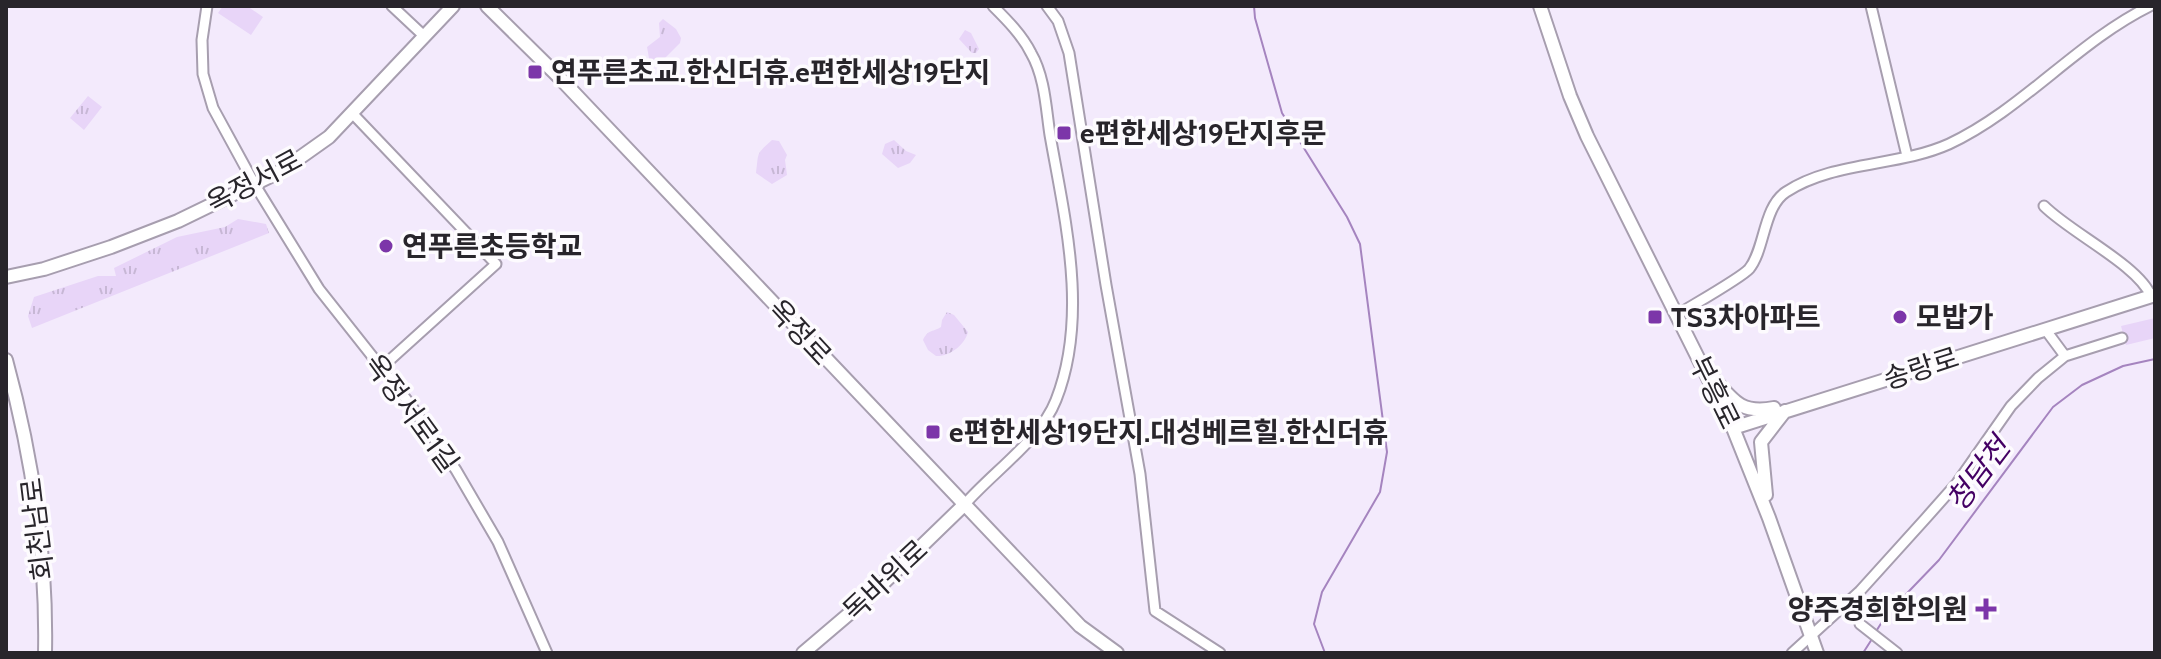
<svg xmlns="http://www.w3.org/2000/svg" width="2161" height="659" font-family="Cabin,'Noto Sans KR',sans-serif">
<defs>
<pattern id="park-tufts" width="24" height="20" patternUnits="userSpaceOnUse" patternTransform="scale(2)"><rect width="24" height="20" fill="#e8d5f8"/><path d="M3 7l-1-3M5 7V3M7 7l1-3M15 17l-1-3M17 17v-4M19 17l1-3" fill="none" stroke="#c7b7d5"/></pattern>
</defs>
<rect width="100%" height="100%" fill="#f3eafc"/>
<!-- park -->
<path fill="url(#park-tufts)" d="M663,19L676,29L681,38L680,43L658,65L650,64L647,47L660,37L659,23Z
M965,30L971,33L979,49L976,53H972L959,39Z
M88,96L102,107L84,130L70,118Z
M772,140L779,141L787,155L785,160L787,175L772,184L756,173C759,153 755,155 772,140Z
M894,140L906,151L916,155L910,163L898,168L882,154L885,144Z
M238,219L266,224L269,233L32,328L28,316L34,297L98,276H116L114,268L177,237L225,227Z
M947,312L954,315L968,332C965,345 949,357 936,356L928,350L923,340C928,329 934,332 941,327L942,320Z"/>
<!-- garden -->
<path fill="#e8d5f8" d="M223,6H247L263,17L251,35L218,13Z
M2155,318V338L2126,345L2121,326Z"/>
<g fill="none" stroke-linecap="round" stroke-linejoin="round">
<!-- stream -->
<path stroke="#a584bf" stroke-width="2" d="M1254,6L1255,18L1282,113L1347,217L1360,244L1387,452L1380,492L1322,592L1314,624L1325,653
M1875,633L1887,614L1939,560L2053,407L2082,385L2123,366L2155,359
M1863,653L1872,639"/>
<defs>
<path id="street" d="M207,6L202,40L203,74L213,108L255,185L319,289L410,404L456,470L498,542L547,653
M392,6L424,36
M1047,6L1058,21L1069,53L1106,285L1140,474L1155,611L1220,653
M1871,6L1907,156
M352,113L496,264L381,368
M2044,206C2071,233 2138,265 2151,296
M1677,315C1691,306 1741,278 1749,269C1765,250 1763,207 1786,192C1833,161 1898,167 1949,144C2022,110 2077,42 2150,6
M2045,329L2065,356
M965,504C993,472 1041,439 1056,400C1089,316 1065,220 1050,135C1046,109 1045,77 1031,53C1022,35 1007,20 993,6
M1860,624L1897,653
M1792,653L1860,591L1926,518L1957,483L2011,406L2038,378L2065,356L2122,338"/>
<path id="secondary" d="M487,6L558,76L1080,626L1117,653
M1540,6L1570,96L1587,136L1733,428L1769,518L1817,653
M6,277L44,269L111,247L178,221L281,171L329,137L453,6
M6,360C32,455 47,554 45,653
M1714,379C1734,402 1742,414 1774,408
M1733,428L2155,295
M1766,495L1761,442L1785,411
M803,653L870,596L965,504"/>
</defs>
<!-- street casing -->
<use href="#street" stroke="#a79eaf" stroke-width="13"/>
<!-- secondary casing -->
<use href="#secondary" stroke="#a79eaf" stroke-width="16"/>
<!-- street -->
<use href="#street" stroke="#fff" stroke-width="9"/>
<!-- secondary -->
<use href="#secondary" stroke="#fff" stroke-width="12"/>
</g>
<!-- markers -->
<g fill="#7c36a9" stroke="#fdfbfe" stroke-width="3">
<rect x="527" y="64" width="16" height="16" rx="4"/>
<rect x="1056" y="125" width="16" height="16" rx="4"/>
<circle cx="386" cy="246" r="8"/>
<rect x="1647" y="309" width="16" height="16" rx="4"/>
<circle cx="1900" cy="317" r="8"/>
<rect x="925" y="424" width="16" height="16" rx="4"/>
<path d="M1982 597h8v8h8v8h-8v8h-8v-8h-8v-8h8z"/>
</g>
<g text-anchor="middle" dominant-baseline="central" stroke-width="7" stroke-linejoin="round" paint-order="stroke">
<!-- poi labels -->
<g font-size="28" font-weight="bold" fill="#28252b" stroke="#fdfbfe" text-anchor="start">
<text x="551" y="72">연푸른초교.한신더휴.e편한세상19단지</text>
<text x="1080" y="133">e편한세상19단지후문</text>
<text x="402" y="246">연푸른초등학교</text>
<text x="1671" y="317">TS3차아파트</text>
<text x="1916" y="317">모밥가</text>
<text x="949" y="432">e편한세상19단지.대성베르힐.한신더휴</text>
<text x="1968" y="609" text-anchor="end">양주경희한의원</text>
</g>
<!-- street labels -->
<g font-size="28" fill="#28252b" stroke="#fdfbfe">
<text transform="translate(254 181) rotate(-28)">옥정서로</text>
<text transform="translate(800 332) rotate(47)">옥정로</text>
<text transform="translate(1921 368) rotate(-18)">송랑로</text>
<text transform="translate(1715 392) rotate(64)">부흥로</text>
<text transform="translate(412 413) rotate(54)">옥정서로1길</text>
<text transform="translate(37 529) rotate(-97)">회천남로</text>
<text transform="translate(885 580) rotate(-43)">독바위로</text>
</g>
<!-- water labels -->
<g font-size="30" font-style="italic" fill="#440064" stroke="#fdfbfe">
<text transform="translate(1978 474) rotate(-53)">청담천</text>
</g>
</g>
<!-- border -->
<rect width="2161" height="659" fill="none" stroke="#28252b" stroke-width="16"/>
</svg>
